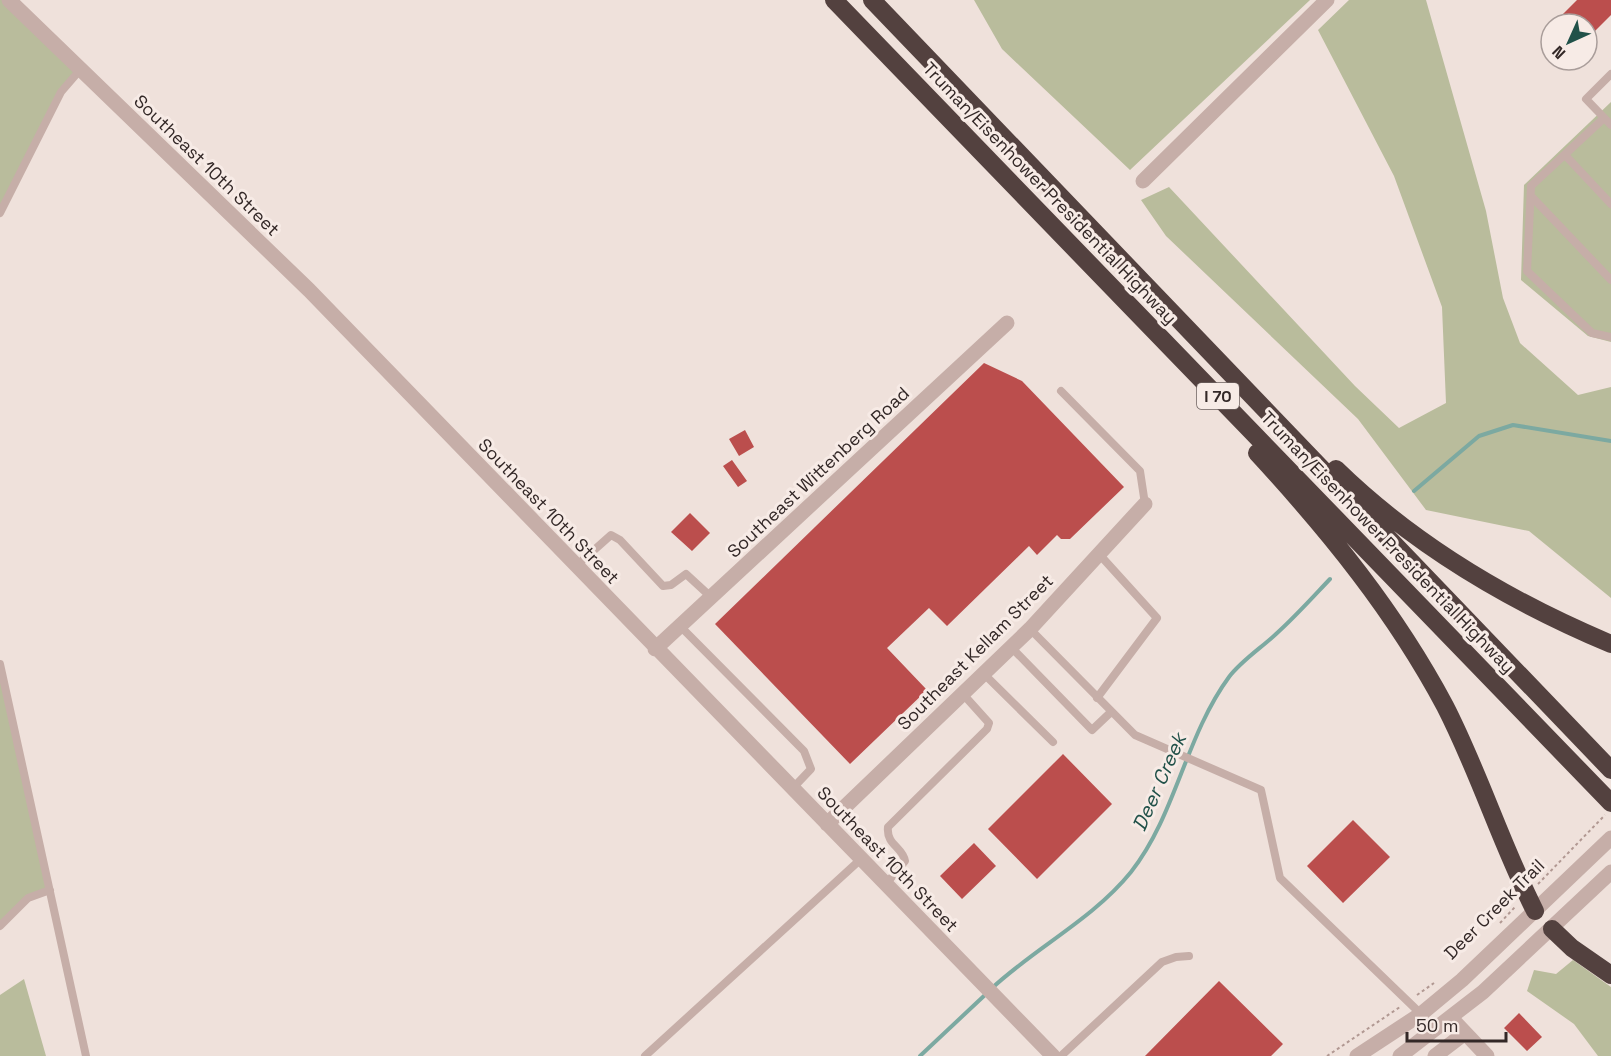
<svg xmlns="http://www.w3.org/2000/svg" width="1611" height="1056" font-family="'Space Grotesk',sans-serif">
<rect width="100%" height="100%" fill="#efe1db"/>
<!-- green -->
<path fill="#b9bc9c" d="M0,0H9L80,70L67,84L0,213Z
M974,0H1310L1130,170L1002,49Z
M1349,0H1426L1486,211L1503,298L1520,343L1578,395L1611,387V598L1529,531L1426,510L1358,419L1166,236L1141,200L1169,187L1355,386L1399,428L1446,403L1442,307L1394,176L1318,30Z
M1611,102V342L1588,336L1521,280L1524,185Z
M0,665L50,890L42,891L0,926Z
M1573,960L1611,987V1056H1598L1574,1024L1527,991L1534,970L1556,974Z
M24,979L46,1056H0V995Z"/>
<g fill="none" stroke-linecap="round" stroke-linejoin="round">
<!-- stream -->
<path stroke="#7ca9a1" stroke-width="4" d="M1414,491L1479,436L1513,425L1611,441
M991,989C1036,947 1092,920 1131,872C1176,815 1185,737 1229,677C1241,661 1261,648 1276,634C1295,617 1312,598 1330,579
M920,1056L986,994"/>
</g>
<!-- building -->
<path fill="#bb4e4d" d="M1577,0H1611V15L1587,39V24H1553Z
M984,363L1022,381L1124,487L1070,539H1061L1057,535L1037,555L1029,546L947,626L929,608L887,648L927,690L850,764L715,624Z
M745,430L754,447L739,456L729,439Z
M732,460L747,481L738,487L723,466Z
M690,513L710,533L692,551L671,532Z
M1063,754L1112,804L1037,879L988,829Z
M1353,820L1390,857L1343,903L1307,866Z
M974,843L996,866L962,899L940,876Z
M1219,981L1283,1044L1271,1056H1145Z
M1519,1013L1542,1037L1527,1051L1504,1028Z"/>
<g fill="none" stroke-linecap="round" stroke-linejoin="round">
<!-- path -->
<path stroke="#b19892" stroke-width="2" stroke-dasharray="3 3" stroke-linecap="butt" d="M1538,884L1605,815
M1500,923L1515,907
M1417,995L1434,983
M1327,1056L1400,1007"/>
<!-- service -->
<path stroke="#c6aea8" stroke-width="8" d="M1611,74L1586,99L1611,125
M1604,118L1531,186L1527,271L1592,333L1611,337
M1565,155L1611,204
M1531,196L1611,280
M0,213L61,92L80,70
M1061,391L1140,471L1145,504
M575,567L611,535L620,540L663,586L671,585L686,574L711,597
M680,626L804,751L811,769L792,789
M1030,629L1135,735L1261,790L1280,878L1421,1014
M1011,647L1092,730L1111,712
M0,664L86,1056
M983,673L1053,742
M1097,698L1157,618L1099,554
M886,884L905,861C903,847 886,845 888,827L987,729L989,723L962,693
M0,926L28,898L50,890
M645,1056L861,859
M1061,1056L1162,962L1176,957L1189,956"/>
<!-- minor -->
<path stroke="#c6aea8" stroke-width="15" d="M9,0L309,290L1053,1056
M1143,181L1327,0
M655,649L1007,323
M827,824L1030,629L1145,504
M1452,1019L1487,1056
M1435,1056L1465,1033"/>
<!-- tertiary -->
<path stroke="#c6aea8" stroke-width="15" d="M1357,1056L1421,1014L1462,980L1611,838
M1400,1056L1483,992L1611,872"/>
<!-- motorway -->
<path stroke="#53413f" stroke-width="18" d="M834,0L1611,803
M872,0L1611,770
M1257,453C1329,531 1395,612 1445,706C1479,772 1501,844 1535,911
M1336,469C1414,545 1511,602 1611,644
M1552,929L1572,948L1611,975"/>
</g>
<g text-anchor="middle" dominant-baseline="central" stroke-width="6" stroke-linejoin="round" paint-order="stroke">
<!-- shield labels -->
<rect fill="#f7ebe6" stroke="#6e6260" stroke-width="1.5" x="1197" y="383" width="42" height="26" rx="4.5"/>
<g font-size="16" font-weight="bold" fill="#332827">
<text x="1218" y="396">I 70</text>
</g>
<!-- street labels -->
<g font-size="18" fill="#332827" stroke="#f7ebe6">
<text transform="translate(207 165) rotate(44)">Southeast 10th Street</text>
<text transform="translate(1050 193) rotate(46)">Truman/Eisenhower Presidential Highway</text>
<text transform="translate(818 472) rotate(-43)">Southeast Wittenberg Road</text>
<text transform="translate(549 511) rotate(46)">Southeast 10th Street</text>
<text transform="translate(1388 542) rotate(46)">Truman/Eisenhower Presidential Highway</text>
<text transform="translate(975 652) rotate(-45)">Southeast Kellam Street</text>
<text transform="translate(888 859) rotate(46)">Southeast 10th Street</text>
<text transform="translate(1494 909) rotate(-45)">Deer Creek Trail</text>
</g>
<!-- water labels -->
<g font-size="20" font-style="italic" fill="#215149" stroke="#f7ebe6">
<text transform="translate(1159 782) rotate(-66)">Deer Creek</text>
</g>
</g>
<!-- north arrow -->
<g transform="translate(1569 42) rotate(225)"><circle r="28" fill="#f7ebe6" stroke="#a99d9a" stroke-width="1.5"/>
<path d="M0-4.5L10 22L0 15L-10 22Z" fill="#215149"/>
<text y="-9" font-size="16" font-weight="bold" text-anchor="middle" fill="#332827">N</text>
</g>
<!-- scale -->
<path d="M1407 1032v9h99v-9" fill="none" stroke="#332827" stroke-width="3"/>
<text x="1416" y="1032" font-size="18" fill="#332827" stroke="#f7ebe6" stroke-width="4.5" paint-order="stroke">50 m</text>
</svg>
